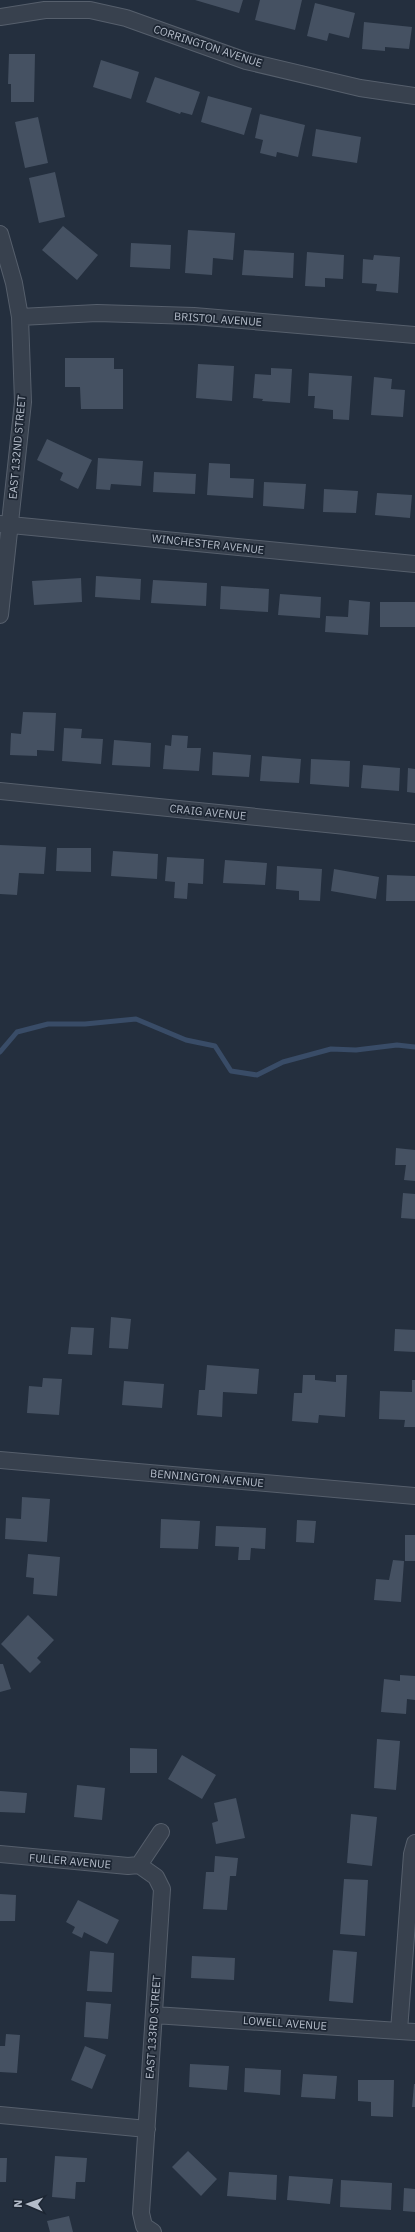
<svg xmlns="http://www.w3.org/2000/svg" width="415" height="2232" font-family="'IBM Plex Sans',sans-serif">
<rect width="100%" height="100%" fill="#242f3e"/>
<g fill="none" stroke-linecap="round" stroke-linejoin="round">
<!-- stream -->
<path stroke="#394c67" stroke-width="5" d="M0,1052L17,1032L48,1024H85L136,1019L186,1040L215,1046L231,1071L257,1075L283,1062L331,1049L356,1050L397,1045L415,1047"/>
</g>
<!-- building -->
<path fill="#455162" d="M195,0H243L239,13Z
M260,0H302L295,30L255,20Z
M315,3L355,13L349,38L329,33L327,41L307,36Z
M364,22L412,27L409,49L385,47V51L362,49Z
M9,54H35L34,102H11V84H8Z
M101,60L139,72L131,99L93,87Z
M155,77L200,92L192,115L181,112L180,114L146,102Z
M208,96L252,108L244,135L201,122Z
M260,114L305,125L298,157L277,152L276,157L260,153L263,140L255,138Z
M38,117L48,163L25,168L15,122Z
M316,129L361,137L357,163L312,156Z
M55,172L65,217L39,223L29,178Z
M63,226L98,255L77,280L42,250Z
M188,230L235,233L233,260L213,258L212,275L185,273Z
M131,243L171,245L170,269L130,267Z
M244,250L294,253L293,278L242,275Z
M307,252L344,255L343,279L325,278V287L305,286Z
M374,255L400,257L398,293L376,291L377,284L362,283L363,259L373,260Z
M65,358H114V369H123V409H81L80,387H65Z
M198,364L234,366L232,401L196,398Z
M271,368L292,369L290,403L262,401L263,399L253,398L255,374L271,375Z
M309,373L352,376L349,420L333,419V410L314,408L315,396H308Z
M374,377L392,379L391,389L405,390L403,417L371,415Z
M47,439L92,460L78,489L60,480L63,473L37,460Z
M98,458L143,461L141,486L111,484L110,490L96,489Z
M209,463L230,464V478L254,479L253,498L207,495Z
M154,472L196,474L195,494L153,492Z
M264,482L306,484L304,509L263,506Z
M324,489L358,491L356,513L323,512Z
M377,493L412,495L410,518L375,515Z
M96,576L141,579L140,600L95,597Z
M81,578L82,602L34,605L32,581Z
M153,580L207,583L206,606L151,603Z
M221,586L269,589L268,612L220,609Z
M280,594L321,597L320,618L278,615Z
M349,600L370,602L368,635L325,632L326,616L348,617Z
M380,602H415V627H380Z
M23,712L56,713L54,751L37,750V756L10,755L11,733L21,734Z
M64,728L82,729L81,738L103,739L101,764L62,761Z
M172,735L188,736L187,748H201L199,771L163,769L165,745L171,746Z
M114,740L151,743L150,767L112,765Z
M213,752L251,755L249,777L212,775Z
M262,756L301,759L299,783L260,781Z
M311,759L350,761L349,787L310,784Z
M363,765L400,768L399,791L361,788Z
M408,768L415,769V793L407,792Z
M0,845L46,847L44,874L19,873L17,895L0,894Z
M57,848H91V872L56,871Z
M113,851L158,854L157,879L111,876Z
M167,857L204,859L203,884L188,883L187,899L174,898L175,882L165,881Z
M225,860L267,863L265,885L223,883Z
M277,866L322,869L320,901L299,900V891L276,889Z
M334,869L379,877L376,899L331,891Z
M387,875L415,876V901H386Z
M396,1148L415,1150V1181L404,1180L406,1165H395Z
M403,1193L415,1194V1219L401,1218Z
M111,1317L131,1319L128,1349L109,1348Z
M71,1327L94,1328L92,1355L68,1354Z
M395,1329L415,1330V1352L394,1351Z
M207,1365L259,1369L257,1394L223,1392L222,1417L197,1415L199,1390H205Z
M303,1375H315V1380L336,1382V1375H347L345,1417L319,1415L318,1423L292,1421L294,1393H302Z
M43,1378L62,1379L59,1415L27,1413L29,1386L42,1387Z
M412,1380H415V1427H404L405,1420L379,1419L380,1391L412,1392Z
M124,1381L164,1384L162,1408L122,1405Z
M22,1497L50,1499L47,1542L5,1539L6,1518L21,1519Z
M161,1519L200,1521L198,1549L160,1548Z
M297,1520L316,1521L314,1543L296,1542Z
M216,1526L266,1528L265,1549L251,1548L250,1560H238L239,1547L215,1546Z
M405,1535H415V1561H405Z
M28,1554L60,1557L57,1596L33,1594L34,1578L26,1577Z
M393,1560L404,1561L401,1602L374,1600L376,1579L389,1580Z
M28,1615L54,1640L37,1658L41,1662L30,1673L1,1644Z
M0,1664H3L11,1689L0,1692Z
M400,1675L415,1676V1700L407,1699L406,1714L381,1712L384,1679L400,1681Z
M377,1739L400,1741L396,1790L374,1788Z
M130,1748L157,1749V1773H130Z
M182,1755L216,1775L202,1799L168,1779Z
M77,1785L105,1788L102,1820L74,1817Z
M0,1791L27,1793L25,1813L0,1812Z
M236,1798L245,1838L216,1844L212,1823L218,1821L214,1803Z
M351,1814L377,1817L372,1866L347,1863Z
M215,1856L238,1858L236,1876H230L227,1910L203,1909L206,1872H214Z
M344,1879L368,1880L365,1936L340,1934Z
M0,1894L16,1895L15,1921H0Z
M78,1900L119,1920L107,1944L84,1932L82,1938L72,1933L75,1927L66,1922Z
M333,1950L357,1952L353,2003L329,2001Z
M90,1951L114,1953L112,1992L87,1991Z
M192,1956L235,1958L234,1980L191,1978Z
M86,2002L111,2004L108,2039L84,2037Z
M6,2034L20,2035L17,2073L0,2072V2046H5Z
M85,2046L106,2055L92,2089L71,2080Z
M190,2064L229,2066L227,2090L189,2087Z
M245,2068L281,2070L280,2095L244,2092Z
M303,2074L337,2076L335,2099L301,2097Z
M358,2080H394L393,2117L371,2116V2102L358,2101Z
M414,2084H415V2107H412Z
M188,2151L217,2179L201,2196L172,2167Z
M55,2156L87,2158L85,2182H76L75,2199L52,2197Z
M0,2158H7L6,2182H0Z
M229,2172L277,2175L276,2200L227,2196Z
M289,2176L333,2179L330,2204L287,2200Z
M341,2180L392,2183L391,2210L340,2207Z
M404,2188L415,2189V2212L403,2211Z
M69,2216L73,2232H50L47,2221Z"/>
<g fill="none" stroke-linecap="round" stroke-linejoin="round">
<defs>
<path id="minor" d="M0,17L45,10H90L126,18L246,61L360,88L415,96
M0,234L14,283L20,317L23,402L0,615
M20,317L97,313L194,316L415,335
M0,524L415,564
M0,791L415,833
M0,1460L415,1496
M0,1854L128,1866L139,1865
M139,1865L156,1877L162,1889L141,2213L144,2226L153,2232
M139,1865L161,1832
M154,2015L415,2032
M399,2031L412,1854L415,1843
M0,2115L147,2129"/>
</defs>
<!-- minor casing -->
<use href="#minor" stroke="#565f6c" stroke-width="18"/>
<!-- minor -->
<use href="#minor" stroke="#38414e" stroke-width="16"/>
</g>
<g text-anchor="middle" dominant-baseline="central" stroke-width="3.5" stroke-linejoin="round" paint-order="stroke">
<!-- street labels -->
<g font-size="11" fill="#b4bcc9" stroke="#1d2633">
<text transform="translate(208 46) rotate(18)">CORRINGTON AVENUE</text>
<text transform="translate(218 319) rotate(4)">BRISTOL AVENUE</text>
<text transform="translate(17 447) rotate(-85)">EAST 132ND STREET</text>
<text transform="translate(208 544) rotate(6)">WINCHESTER AVENUE</text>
<text transform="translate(208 812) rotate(6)">CRAIG AVENUE</text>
<text transform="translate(207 1478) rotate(5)">BENNINGTON AVENUE</text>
<text transform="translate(70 1861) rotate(5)">FULLER AVENUE</text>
<text transform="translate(285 2023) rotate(4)">LOWELL AVENUE</text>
<text transform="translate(153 2027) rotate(-86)">EAST 133RD STREET</text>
</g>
</g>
<!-- north arrow -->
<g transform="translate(28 2204) rotate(272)" stroke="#1d2633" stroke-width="3" paint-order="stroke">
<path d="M0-3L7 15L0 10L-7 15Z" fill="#b4bcc9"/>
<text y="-6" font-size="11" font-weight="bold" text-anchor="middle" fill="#b4bcc9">N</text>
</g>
</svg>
